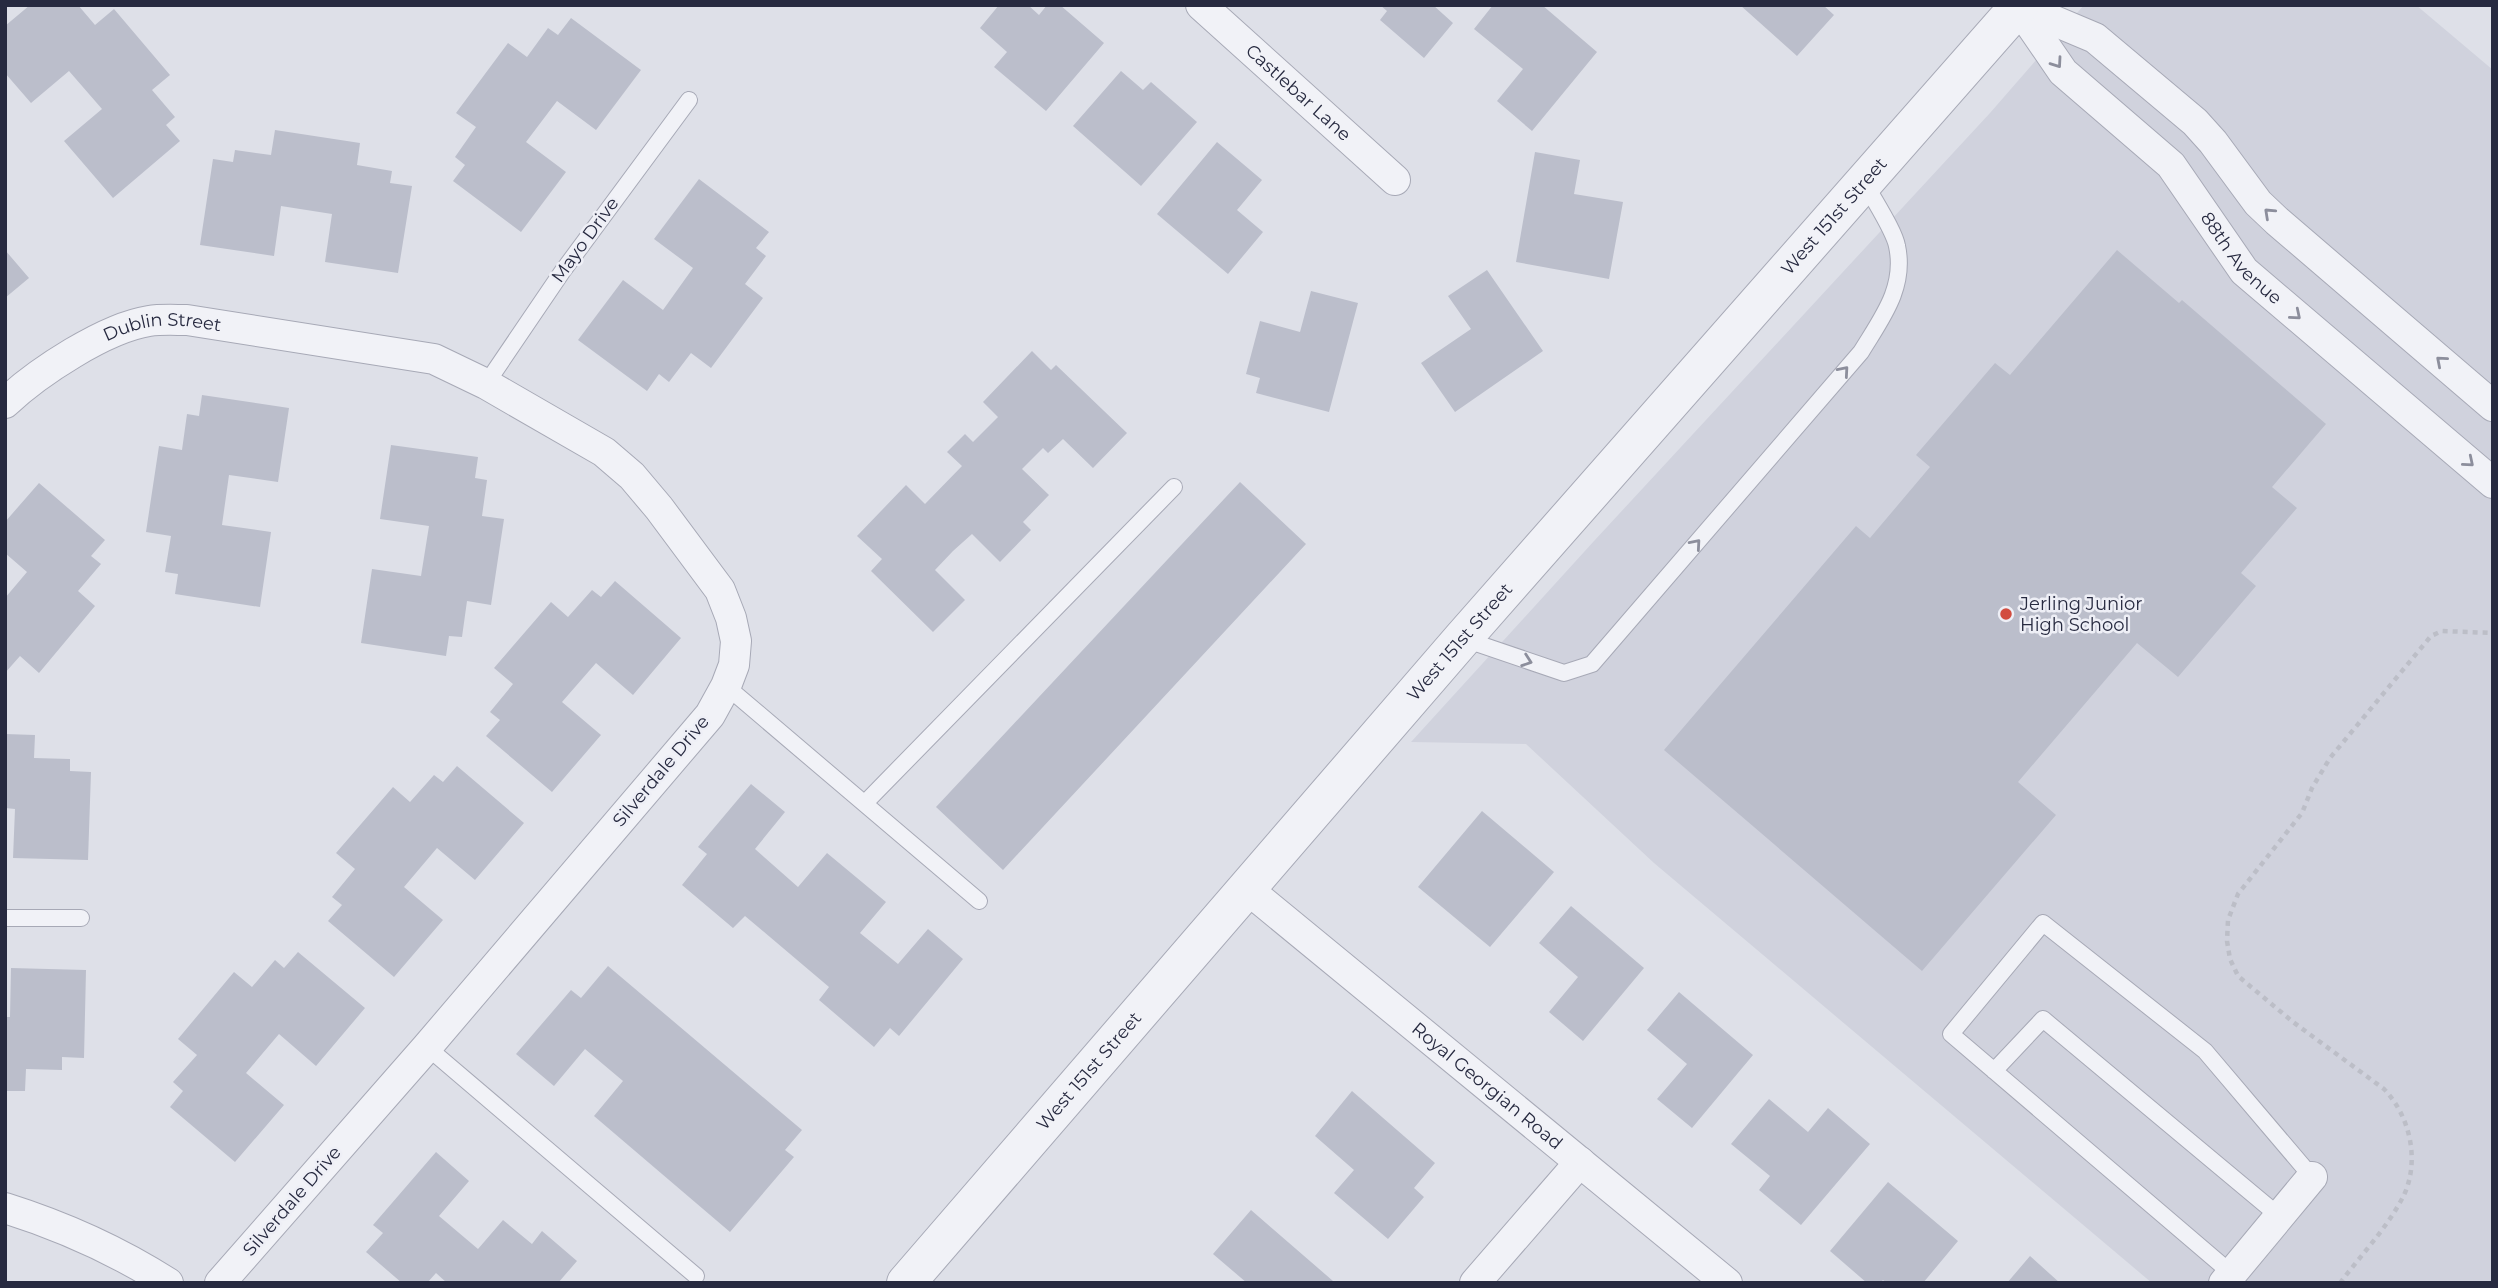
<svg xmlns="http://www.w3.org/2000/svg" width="2498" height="1288" font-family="Montserrat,sans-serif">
<rect width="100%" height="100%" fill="#dee0e8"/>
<!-- built -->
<path fill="#d0d2dd" d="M2084,5H2416L2493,70V1283H2152L1654,863L1526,744L1411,742L1594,541L1990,113Z"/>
<!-- building -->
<path fill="#bbbecb" d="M30,5H78L95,25L114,9L170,75L152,90L175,117L166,125L180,141L113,198L64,141L102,109L69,71L31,103L5,73V26Z
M999,5H1028L1039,15L1047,5H1060L1104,43L1046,111L994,67L1007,52L980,28Z
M1380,5H1433L1453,23L1424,58L1380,20L1387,11Z
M1493,5H1542L1597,52L1532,131L1497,101L1523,69L1474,29Z
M1740,5H1823L1834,15L1797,56Z
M571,18L641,70L596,130L557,101L526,142L566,172L521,232L453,181L465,165L455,157L476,127L456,113L508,43L527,57L548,28L558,35Z
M1121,71L1143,90L1151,82L1197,122L1141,186L1073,126Z
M275,130L360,143L357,165L392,171L390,183L412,186L398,273L325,262L332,214L281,206L274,256L200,245L213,159L233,162L235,150L271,155Z
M1217,142L1262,180L1237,210L1263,232L1228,274L1157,214Z
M1535,152L1580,160L1574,194L1623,202L1609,279L1516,262Z
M699,179L769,232L756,248L766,256L745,284L763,298L711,368L691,353L669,382L659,374L647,391L578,340L623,280L663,310L693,268L654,239Z
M5,250L29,278L5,298Z
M2117,250L2179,303L2182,300L2326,424L2272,487L2297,508L2241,573L2256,586L2178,677L2137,643L2018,782L2056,815L1922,971L1664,750L1856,526L1870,538L1930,467L1916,455L1995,363L2010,375Z
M1487,270L1543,351L1455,412L1421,363L1471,329L1448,296Z
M1311,291L1358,303L1329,412L1256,393L1260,378L1246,374L1260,321L1300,332Z
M1032,351L1051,370L1056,365L1127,433L1093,468L1063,439L1048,453L1043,448L1022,469L1049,495L1023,522L1031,530L1000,562L972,534L953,551L935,570L965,600L933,632L871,571L882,559L857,536L906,485L925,504L962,466L947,452L965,434L973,442L998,417L983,402Z
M202,395L289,408L278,482L229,475L222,525L271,532L260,607L175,594L178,574L165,572L171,536L146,532L159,446L182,450L187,414L199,416Z
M391,445L478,457L475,478L487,480L482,516L504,519L491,605L467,601L462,637L449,636L446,656L361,643L372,569L421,576L429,526L380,519Z
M1240,482L1306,544L1003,870L936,807Z
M39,483L105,540L91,556L101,564L78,591L95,606L39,673L20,656L5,673V598L27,572L5,553V522Z
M615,581L681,638L633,695L596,663L562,702L601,735L552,792L486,736L500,720L490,712L513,684L494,668L551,602L568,617L592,590L601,597Z
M5,734L35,735L34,758L70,759V771L91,772L88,860L13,858L15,809L5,808Z
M457,766L524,823L475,880L437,848L404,887L443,920L394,977L328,921L342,905L332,897L355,869L336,853L393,787L410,802L434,775L443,782Z
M751,784L785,812L755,849L798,887L827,853L886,902L860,933L898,964L928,929L963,959L899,1036L890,1028L874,1047L819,1000L829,987L745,916L733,928L682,885L707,854L698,847Z
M1482,811L1554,872L1490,947L1418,887Z
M1571,906L1644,968L1583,1041L1549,1012L1578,977L1539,943Z
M298,952L365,1008L316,1066L279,1034L246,1073L284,1105L235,1162L170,1107L183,1091L173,1082L197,1055L178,1039L234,972L252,987L275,960L284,968Z
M608,966L802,1130L785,1150L794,1157L730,1232L594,1116L623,1081L585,1049L554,1086L516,1054L571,990L581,998Z
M11,968L86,970L84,1058L62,1057V1070L26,1069L25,1091H5V1017H10Z
M1679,992L1753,1055L1692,1128L1657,1099L1687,1064L1647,1030Z
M1352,1091L1435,1163L1414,1188L1424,1197L1388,1239L1334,1193L1354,1170L1315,1136Z
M1769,1099L1808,1132L1828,1108L1870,1144L1801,1225L1759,1190L1770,1176L1731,1144Z
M436,1152L469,1181L439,1216L478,1249L503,1220L532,1244L542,1231L577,1261L558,1283H447L436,1273L427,1283H402L366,1252L383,1233L373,1225Z
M1888,1182L1958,1241L1923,1283H1886L1883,1280L1880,1283H1867L1830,1251Z
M1251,1210L1333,1281L1332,1283H1247L1213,1254Z
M2030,1256L2060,1283H2007Z"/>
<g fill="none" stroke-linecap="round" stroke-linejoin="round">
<defs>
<path id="service" d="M486,384L562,272L689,100
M1464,639L1564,673L1592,664L1861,352C1881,319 1906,288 1897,246C1894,230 1873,199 1865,183
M726,686L979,901
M865,803L1174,487
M5,918H81
M427,1047L696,1276
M1994,1071L2043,1019L2279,1216
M2231,1273L1951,1034L2043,923L2205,1051L2312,1177"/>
<g id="minor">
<path id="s1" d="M1201,5L1395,180"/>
<path id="s2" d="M2017,5L2063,72L2171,165L2244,271L2493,483"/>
<path d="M2019,6L2095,38L2195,122L2213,142L2258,203L2277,221L2493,406"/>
<path id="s3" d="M5,403C38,372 105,328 149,321C161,319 175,320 187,320L434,359L486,384L604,452L632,476L659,508L720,590L731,618L736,641L734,665L726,686L710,715L427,1047L220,1283"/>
<path id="s4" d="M1246,888L1727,1283"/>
<path d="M5,1208C62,1226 118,1251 168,1283"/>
<path d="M1475,1283L1580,1162"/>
<path d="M2224,1283L2312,1177"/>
</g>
<g id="tertiary">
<path id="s5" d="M906,1283L1462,639L2020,5"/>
</g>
</defs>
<!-- service casing -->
<use href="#service" stroke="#a7a9b6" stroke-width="18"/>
<!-- minor casing -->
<use href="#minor" stroke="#a7a9b6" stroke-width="32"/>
<!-- tertiary casing -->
<use href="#tertiary" stroke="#a7a9b6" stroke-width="40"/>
<!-- path -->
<path stroke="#bcbec7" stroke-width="4.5" stroke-dasharray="5 5" stroke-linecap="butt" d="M2340,1283C2361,1255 2388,1227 2404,1195C2420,1160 2410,1116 2384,1089L2293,1022L2238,976L2230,959L2227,941L2228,920L2238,894L2302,813L2312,788L2330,758L2431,636L2442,631L2493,633"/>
<!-- service -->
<use href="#service" stroke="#f1f2f7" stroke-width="16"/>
<!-- minor -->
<use href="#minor" stroke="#f1f2f7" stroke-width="30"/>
<!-- tertiary -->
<use href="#tertiary" stroke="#f1f2f7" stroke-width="38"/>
</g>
<!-- one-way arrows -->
<defs><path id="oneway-chevron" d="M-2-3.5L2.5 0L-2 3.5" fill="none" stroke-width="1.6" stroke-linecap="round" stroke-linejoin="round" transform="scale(1.75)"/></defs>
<g stroke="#8c8e9c">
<use href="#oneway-chevron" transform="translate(2057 63) rotate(55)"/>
<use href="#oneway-chevron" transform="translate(2269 213) rotate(-137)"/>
<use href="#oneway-chevron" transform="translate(2296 315) rotate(40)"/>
<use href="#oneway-chevron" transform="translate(2441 361) rotate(-139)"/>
<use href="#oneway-chevron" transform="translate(1844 371) rotate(-49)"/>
<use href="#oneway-chevron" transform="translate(2469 462) rotate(40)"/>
<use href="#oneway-chevron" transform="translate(1696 544) rotate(-49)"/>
<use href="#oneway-chevron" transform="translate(1527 661) rotate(19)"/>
</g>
<!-- markers -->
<circle fill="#d24c3f" stroke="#eeeff6" stroke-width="2.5" cx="2006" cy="614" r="7"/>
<g text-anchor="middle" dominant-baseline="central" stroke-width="5" stroke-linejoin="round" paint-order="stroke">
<!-- street labels -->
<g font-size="18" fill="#272a40" stroke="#eeeff6">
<text stroke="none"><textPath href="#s1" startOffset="131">Castlebar Lane</textPath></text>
<text stroke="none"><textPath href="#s5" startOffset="1414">West 151st Street</textPath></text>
<text transform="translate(585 240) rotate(-54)">Mayo Drive</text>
<text stroke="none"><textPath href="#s2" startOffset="341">88th Avenue</textPath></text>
<text stroke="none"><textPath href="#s3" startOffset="180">Dublin Street</textPath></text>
<text stroke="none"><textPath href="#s5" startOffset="847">West 151st Street</textPath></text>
<text transform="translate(661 771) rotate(-50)">Silverdale Drive</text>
<text stroke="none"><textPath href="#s5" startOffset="280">West 151st Street</textPath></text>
<text stroke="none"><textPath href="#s4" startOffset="312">Royal Georgian Road</textPath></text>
<text transform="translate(292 1201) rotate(-49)">Silverdale Drive</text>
</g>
<!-- poi labels -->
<g font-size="18" fill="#272a40" stroke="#eeeff6" text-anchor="start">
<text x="2020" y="604">Jerling Junior<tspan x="2020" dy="21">High School</tspan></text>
</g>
</g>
<!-- border -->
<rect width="2498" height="1288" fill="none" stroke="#272a40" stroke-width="14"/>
</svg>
